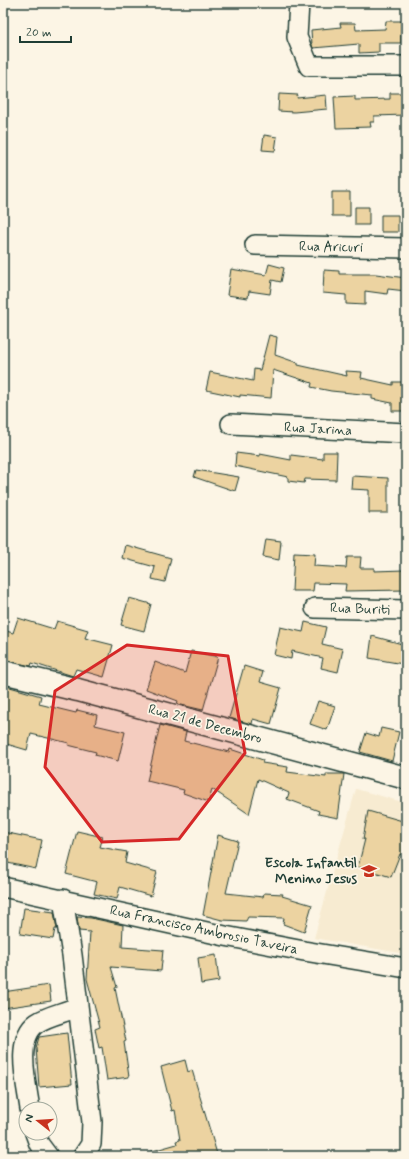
<svg xmlns="http://www.w3.org/2000/svg" width="409" height="1159" font-family="Mynerve,sans-serif">
<rect width="100%" height="100%" fill="#fcf5e5"/>
<filter id="ink" filterUnits="userSpaceOnUse"><feTurbulence type="fractalNoise" baseFrequency=".025" numOctaves="2"/><feDisplacementMap in="SourceGraphic" scale="8" xChannelSelector="R" yChannelSelector="G"/><feConvolveMatrix kernelMatrix="1 2 1 2 8 2 1 2 1" color-interpolation-filters="sRGB"/></filter>
<g filter="url(#ink)">
<!-- built -->
<path fill="#f7ebd1" d="M356,789L406,803V954L314,938Z"/>
<!-- building -->
<path fill="#ecd3a1" stroke="#1f3d34" d="M386,21H401V43H379V52L359,53V44L313,48L312,45L311,30L341,27L340,23H355L356,30L385,29Z
M390,93H406V115L374,116V122H370L371,127L336,128L334,97L355,96V100L390,99Z
M279,94L298,95L297,98L326,95L327,109L294,112L278,111Z
M264,135L277,137L275,151L262,150Z
M332,192H350V216H332Z
M355,207H369V225H355Z
M381,215H398V232H381Z
M269,264L284,268L281,282L272,280L270,294L249,291L248,298L227,295L231,269L266,275Z
M324,270L339,271V274H376L406,278V291L388,289L387,294L365,291V305L346,304V295L323,293Z
M269,335L277,337L275,355L298,363V365L347,376L346,371L362,372L361,378L393,385V382H406V411H392V403L372,399V395L331,391L311,387L312,383L273,370L271,398L240,395V397L206,390L210,372L253,381L254,369L260,370Z
M323,452H337L336,480L305,479L304,483L288,481V477L235,466L236,453L260,456V454L291,460V455L323,459Z
M196,470L239,477L235,491L194,477Z
M352,476L388,478V513H369V490L351,489Z
M266,539L281,541L279,560L263,557Z
M125,545L171,558L165,582L152,579L155,567L122,558Z
M294,553L315,554L314,566L346,568L347,557H361L360,568H374V571L404,570L406,590L345,591L346,584L314,583L313,591H292Z
M129,598L151,604L144,631L121,625Z
M18,618L54,629L57,621L88,630L85,638L113,645L104,677L76,669L73,676L32,663L31,666L3,660V630L13,633Z
M305,622L326,627L322,644L343,649L338,672L321,668L323,658L292,651L291,659L274,655L280,627L303,632Z
M372,636L406,645L403,664L369,658Z
M191,651L218,657L203,710L177,704L178,701L146,689L155,662L185,673Z
M244,666L263,672L260,682L281,688L271,724L253,719L252,724L229,718Z
M3,685L41,696L39,704L76,713L77,710L97,715L95,725L125,732L118,761L95,755L96,752L68,745L69,743L31,734L27,750L3,743Z
M318,701L335,706L327,730L310,724Z
M160,725L186,732L184,741L229,752L230,749L263,760L262,763L288,767L287,772L326,777V774H344L338,818L318,814L319,811L287,799L289,793L258,779L249,814L212,789L209,802L183,793L184,790L147,781Z
M381,728L399,732L392,761L360,752L366,733L379,737Z
M368,811L406,822V856L400,854L391,877L358,867L365,839H363Z
M77,831L103,837L100,847L127,852L125,863L157,872L151,896L120,887L117,899L94,894L97,882L66,874Z
M3,832L42,840L36,869L3,862Z
M218,835L238,841L226,893L263,897L264,893L283,894L282,896L312,905L304,932L283,924L284,918L248,917L246,921L222,920L203,915Z
M24,908L54,912L57,929H55L53,939L20,934Z
M77,917L91,918L123,925L122,947L163,950L161,971L111,967L117,987L115,988L126,1041L124,1042L129,1077L107,1080L102,1047L99,1048L95,1029L100,1027L87,979L90,932L79,931Z
M216,955L219,981L201,984L198,958Z
M49,985L51,1001L3,1008V992Z
M67,1033L72,1084L39,1087L36,1048L39,1037Z
M185,1060L188,1072L192,1070L217,1154L208,1156H149V1152L177,1144L176,1141L180,1140L175,1110L172,1111L161,1067Z"/>
<g fill="none" stroke-linecap="round" stroke-linejoin="round">
<defs>
<path id="minor" d="M299,3L297,37L309,66H406
M255,245L406,248
M231,424L406,433
M315,608L406,610
M3,887L225,936L304,951L406,968
M63,899L72,955L92,1122L91,1144L83,1156
M30,1109C27,1086 14,1039 37,1023C49,1015 64,1013 77,1007
M35,1133L39,1144L48,1156"/>
<path id="tertiary" d="M3,672L78,690L406,778"/>
</defs>
<!-- minor casing -->
<use href="#minor" stroke="#1f3d34" stroke-width="22"/>
<!-- tertiary casing -->
<use href="#tertiary" stroke="#1f3d34" stroke-width="25"/>
<!-- minor -->
<use href="#minor" stroke="#fcf5e5" stroke-width="19"/>
<!-- tertiary -->
<use href="#tertiary" stroke="#fcf5e5" stroke-width="22"/>
</g>
</g>
<!-- marked area -->
<path fill="#d62828" fill-opacity="0.2" stroke="#d62828" stroke-width="3" stroke-linejoin="round" d="M127,645L228,656L245,753L179,839L102,842L45,767L55,691Z"/>
<!-- icons -->
<defs>
<symbol id="school-bare" viewBox="-9 -9 18 18"><path d="M0-5L7-2L0 1L-7-2ZM-4 1L0 2.5L4 1V4Q0 6-4 4Z" fill="#c8321e" stroke="#fcf5e5" stroke-width="2.5" paint-order="stroke"/></symbol>
</defs>
<g fill-rule="evenodd">
<use href="#school-bare" x="358" y="860" width="22" height="22"/>
</g>
<g text-anchor="middle" dominant-baseline="central" stroke-width="3.5" stroke-linejoin="round" paint-order="stroke">
<!-- street labels -->
<g font-size="14" fill="#1f3d34" stroke="#fcf5e5">
<text transform="translate(331 247) rotate(1)">Rua Aricuri</text>
<text transform="translate(318 429) rotate(3)">Rua Jarina</text>
<text transform="translate(360 609) rotate(2)">Rua Buriti</text>
<text transform="translate(205 724) rotate(15)">Rua 21 de Decembro</text>
<text transform="translate(204 930) rotate(12)">Rua Francisco Ambrosio Taveira</text>
</g>
<!-- poi labels -->
<g font-size="14" font-weight="bold" fill="#1f3d34" stroke="#fcf5e5" text-anchor="end">
<text x="357" y="863">Escola Infantil<tspan x="357" dy="16">Menino Jesus</tspan></text>
</g>
</g>
<!-- margin -->
<rect width="409" height="1159" fill="none" stroke="#fcf5e5" stroke-width="16"/>
<rect x="8" y="8" width="393" height="1143" fill="none" stroke="#1f3d34" stroke-width="1.5" filter="url(#ink)"/>
<!-- north arrow -->
<g transform="translate(38 1121) rotate(287)"><circle r="19" fill="#fcf5e5" stroke="#a4ab9e"/>
<path d="M0-3L7 15L0 10L-7 15Z" fill="#c8321e"/>
<text y="-6" font-size="11" font-weight="bold" text-anchor="middle" fill="#1f3d34">N</text>
</g>
<!-- scale -->
<path d="M20 36v6h51v-6" fill="none" stroke="#1f3d34" stroke-width="2"/>
<text x="26" y="36" font-size="12" fill="#1f3d34" stroke="#fcf5e5" stroke-width="3" paint-order="stroke">20 m</text>
</svg>
